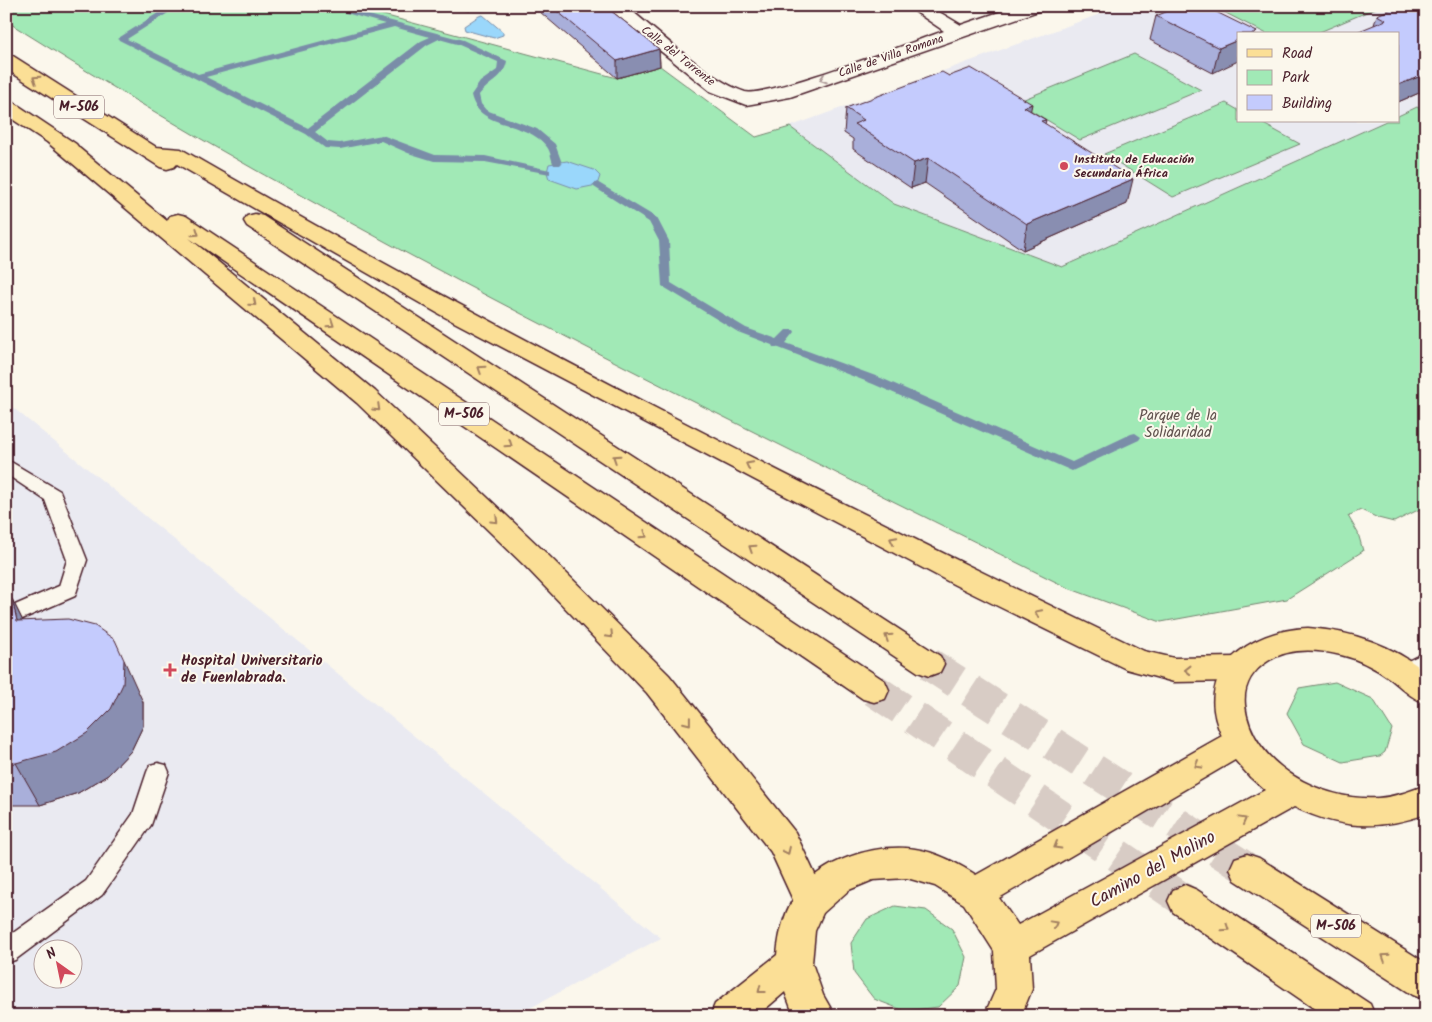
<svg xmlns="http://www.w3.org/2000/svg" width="1432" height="1022" font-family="Kalam,sans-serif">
<rect width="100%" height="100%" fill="#fbf7ec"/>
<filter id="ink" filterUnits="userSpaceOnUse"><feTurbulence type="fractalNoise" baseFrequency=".02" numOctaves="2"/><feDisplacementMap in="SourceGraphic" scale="10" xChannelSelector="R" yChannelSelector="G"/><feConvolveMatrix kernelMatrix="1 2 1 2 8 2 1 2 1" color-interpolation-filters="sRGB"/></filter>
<g filter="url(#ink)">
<!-- built -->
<path fill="#eaeaf1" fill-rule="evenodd" d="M1122,6H1426V112L1416,107L1398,116V34H1238V121H1386L1062,267L894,204L789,127Z
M6,402L661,938L515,1016H6ZM42,950H72V980H42Z"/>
<!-- green -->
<path fill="#a1e9b6" stroke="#768470" d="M6,6H350L617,78L660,66L756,137L790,127L894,204L1062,267L1386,121H1398V116L1417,107L1426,112V506L1394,522L1378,518L1361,510L1348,516L1358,533L1363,551L1287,599L1161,622L1068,588C709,409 345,236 6,21Z
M1212,6H1381L1315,34H1267Z
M1134,54L1201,90L1080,140L1017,102Z
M1226,103L1238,110V121H1258L1300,144L1173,197L1104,154Z
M1335,682L1373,699L1392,729L1385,752L1380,756L1343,762L1304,744L1287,713L1299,688Z
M895,906L926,910L952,929L966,957L960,986L938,1007L905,1011L874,999L854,973L851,943L867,919Z"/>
<!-- water -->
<path fill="#9ad7fb" stroke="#7a8da8" d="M483,15L503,32V35L494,38L465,30L464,26L479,16Z
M567,161L594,170L600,176L597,185L577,189L549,179L547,172L549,164Z"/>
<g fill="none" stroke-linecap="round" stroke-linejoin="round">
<!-- stream -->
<path fill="#7a8da8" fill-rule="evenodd" d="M169,6H179L127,39L198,74L385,24L321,6H335L463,40L507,61C504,79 490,81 479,95L481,104L486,110L537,129L555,144L562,163L560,165H554C551,160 551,152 547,147C528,120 478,130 471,95L480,82L497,70L498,62L457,44L439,39L427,45L315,132L328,142L340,143L382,135L435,155L485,156L550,170V174L485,162L434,161L408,153L381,141L340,149L325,148L306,134L117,39ZM394,27L430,37L421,41L308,128L206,77Z
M597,182L657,218L669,241L671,283L746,328L777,339L786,330H794L795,332L786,343L881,378L1072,462L1131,434L1135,433L1141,437L1139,440L1072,471L873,384L779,348L773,347L772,345L738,332L662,286L659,241L649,222L594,187L592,185Z"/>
<!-- highway-tunnel -->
<path stroke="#d8ccc5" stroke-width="33" stroke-dasharray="33 16" stroke-linecap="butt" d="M929,664L1247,869
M874,690L1185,901"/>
<defs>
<path id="lane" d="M6,459L60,491L62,496L87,560L75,596L6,626V609L59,586L67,560L45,500L6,474Z
M158,763L166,765L169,772L151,825L102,895L15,960L6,963V938L86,881L133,814L147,772L150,765Z"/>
<path id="street" d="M605,6H626C657,31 709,80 745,92C766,98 914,41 944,31L907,6H929L961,25L1017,6H1044L1041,10L790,97L746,105L710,91Z"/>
<path id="secondary" d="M1426,652V679L1409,686L1398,682L1394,674L1398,666Z"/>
<path id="primary" d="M1308,628C1351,631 1392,645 1426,672V703C1412,699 1403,689 1392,680C1377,669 1359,659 1341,655C1317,649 1290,647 1268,661C1252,671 1243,686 1245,705C1251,765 1323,802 1378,798C1395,797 1410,791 1426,785V814C1377,831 1341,829 1294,807L1030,955L1032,989L1021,1016H984L996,989L994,951L964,904L935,886L907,878L873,880L849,890L823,913L815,931L812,963L823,995L835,1016H794L785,992L757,1016H710L715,1004L777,955C779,933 785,908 799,891C823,861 869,846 906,848C930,849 956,862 976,875L1222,736C1191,672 1249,630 1308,628ZM1235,760L1250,777L1265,790L1018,925L999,898Z"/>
<path id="highway" d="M6,54L13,56L156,147L181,149C494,330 818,494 1144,651L1174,658L1237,657L1248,661L1252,669L1248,677L1237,681L1174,682L1126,669L955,585L439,314L177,164L174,167L167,169L160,167L6,69Z
M6,100L13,102L76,144L79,148L167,221L170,216L178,214L186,216L885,681L889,690L885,699L874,702L863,699L189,238L375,391L545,552L669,675L795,832L828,902L823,913L811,918L799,913L771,852L647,693L525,566L357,403L47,142L6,115Z
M255,214L263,216L940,656L944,664L940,672L929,676L918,672L247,226L244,221L247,216Z
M1247,854L1259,858L1426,963V1000L1413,995L1235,880L1230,869L1235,858Z
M1185,885L1197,890L1370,1004L1375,1016H1325L1173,912L1168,901L1173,890Z"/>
</defs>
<!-- lane casing -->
<use href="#lane" stroke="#4a1f2b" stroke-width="3"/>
<!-- street casing -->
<use href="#street" stroke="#4a1f2b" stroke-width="3"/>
<!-- secondary casing -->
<use href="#secondary" stroke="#4a1f2b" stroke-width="3"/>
<!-- primary casing -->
<use href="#primary" stroke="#4a1f2b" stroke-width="3"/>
<!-- highway casing -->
<use href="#highway" stroke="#4a1f2b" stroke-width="3"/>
<!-- lane -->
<use href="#lane" fill="#fbf7ec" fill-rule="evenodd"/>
<!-- street -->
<use href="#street" fill="#fbf7ec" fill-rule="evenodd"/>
<!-- secondary -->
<use href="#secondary" fill="#fbf7ec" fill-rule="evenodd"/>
<!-- primary -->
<use href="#primary" fill="#fbdf96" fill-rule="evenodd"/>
<!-- highway -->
<use href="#highway" fill="#fbdf96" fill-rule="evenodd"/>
</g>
<!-- wall -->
<path fill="#a9afda" stroke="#4a1f2b" d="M451,6H474L469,11Z
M533,6H605L659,49L660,66L617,78Z
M1426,6V90L1398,102V34L1374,25L1377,15Z
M1156,16L1257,32L1213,73L1150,40Z
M949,76L1030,111L1046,120L1045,124L1127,204L1023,250L925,183L911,188L853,149V139L844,133L846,108Z
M12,599L23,621L143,702V726L131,751L108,775L78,793L40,805H6V601Z"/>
<!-- shaded-wall -->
<path fill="#898eb1" stroke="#4a1f2b" d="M468,6H474L469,11Z
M1238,40V61L1213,73L1219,48Z
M659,49L660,66L617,78V61Z
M1426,74V90L1398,102V85Z
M1032,104L1027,128L1024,107Z
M928,158L925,183L911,188L914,163Z
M1133,179L1127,204L1023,250L1027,224Z
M12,599L33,642L17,621Z
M124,660L143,702V726L131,751L108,775L78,793L40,805L16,763Z"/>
<!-- building -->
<path fill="#c4cbfd" stroke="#4a1f2b" d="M551,6H605L659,49L617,61Z
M1180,6H1204L1257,32L1254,34H1238V40L1219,48L1156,16Z
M1399,6H1426V74L1398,85V34H1352L1386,20L1377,15Z
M971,68L1032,104L1024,107L1046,120L1041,121L1133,179L1027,224L928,158L914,163L854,124L864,120L846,108L942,72L949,76Z
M12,599L17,621L68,619L95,626L115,640L124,660L123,684L111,709L87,733L56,752L16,763L6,764V601Z"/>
<!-- one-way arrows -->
<defs><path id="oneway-chevron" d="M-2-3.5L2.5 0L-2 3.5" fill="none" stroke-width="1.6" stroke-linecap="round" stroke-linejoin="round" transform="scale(1.25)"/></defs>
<g stroke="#a27f60">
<use href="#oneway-chevron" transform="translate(36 79) rotate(-147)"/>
<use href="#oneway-chevron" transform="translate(196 233) rotate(34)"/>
<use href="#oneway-chevron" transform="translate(253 303) rotate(40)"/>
<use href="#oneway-chevron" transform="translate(331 324) rotate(34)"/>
<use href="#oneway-chevron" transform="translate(481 369) rotate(-147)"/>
<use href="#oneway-chevron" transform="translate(377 408) rotate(44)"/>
<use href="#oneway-chevron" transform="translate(509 444) rotate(34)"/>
<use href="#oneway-chevron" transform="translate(616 458) rotate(-147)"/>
<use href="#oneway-chevron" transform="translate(749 465) rotate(-153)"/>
<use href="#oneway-chevron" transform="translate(495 520) rotate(44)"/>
<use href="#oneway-chevron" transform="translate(644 535) rotate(34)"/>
<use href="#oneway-chevron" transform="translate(893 540) rotate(-153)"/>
<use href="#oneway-chevron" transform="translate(752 548) rotate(-147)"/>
<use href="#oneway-chevron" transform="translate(1038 613) rotate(-154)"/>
<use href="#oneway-chevron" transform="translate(610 635) rotate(46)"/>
<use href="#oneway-chevron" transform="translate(888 637) rotate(-147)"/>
<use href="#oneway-chevron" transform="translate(1188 670) rotate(180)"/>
<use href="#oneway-chevron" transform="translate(688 722) rotate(52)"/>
<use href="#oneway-chevron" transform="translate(1198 765) rotate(150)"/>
<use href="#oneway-chevron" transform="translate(1243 820) rotate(-29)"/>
<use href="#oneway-chevron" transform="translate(1057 846) rotate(150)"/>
<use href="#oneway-chevron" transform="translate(787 851) rotate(65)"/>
<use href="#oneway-chevron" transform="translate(1054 924) rotate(-29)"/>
<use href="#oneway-chevron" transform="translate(1226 928) rotate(34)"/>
<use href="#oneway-chevron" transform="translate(1385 957) rotate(-147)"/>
<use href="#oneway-chevron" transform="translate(761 990) rotate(142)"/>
</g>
<use stroke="#ab9695" href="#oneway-chevron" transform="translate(823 79) rotate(161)"/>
</g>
<!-- markers -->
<g fill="#d1495b" stroke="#fbf7ec" stroke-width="2">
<circle cx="1064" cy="166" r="5"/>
<path d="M167.5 662.5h5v5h5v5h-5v5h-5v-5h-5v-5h5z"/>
</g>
<g text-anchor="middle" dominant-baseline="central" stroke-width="4" stroke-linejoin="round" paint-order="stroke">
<!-- far-street labels -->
<g font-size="12" fill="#4a1f2b" stroke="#fbf7ec">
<text transform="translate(678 56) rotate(38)">Calle del Torrente</text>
<text transform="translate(891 56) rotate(-19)">Calle de Villa Romana</text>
</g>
<!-- far-poi labels -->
<g font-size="12" font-weight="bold" fill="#4a1f2b" stroke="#fbf7ec" text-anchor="start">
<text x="1074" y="159">Instituto de Educación<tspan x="1074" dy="14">Secundaria África</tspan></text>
</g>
<!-- shield labels -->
<g fill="#fbf7ec" stroke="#7f6065" stroke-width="1">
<rect x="54" y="95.5" width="50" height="23" rx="4"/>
<rect x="439" y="402.5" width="50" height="23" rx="4"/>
<rect x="1311" y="914.5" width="50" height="23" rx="4"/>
</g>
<g font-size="14" font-weight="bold" fill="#4a1f2b">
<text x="79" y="107">M-506</text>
<text x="464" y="414">M-506</text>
<text x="1336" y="926">M-506</text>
</g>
<!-- park labels -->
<g font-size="15" fill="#60524e" stroke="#fbf7ec">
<text x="1178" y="416">Parque de la<tspan x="1178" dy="17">Solidaridad</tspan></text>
</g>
<!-- poi labels -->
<g font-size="15" font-weight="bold" fill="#4a1f2b" stroke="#fbf7ec" text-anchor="start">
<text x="181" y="661">Hospital Universitario<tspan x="181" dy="17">de Fuenlabrada.</tspan></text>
</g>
<!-- near-street labels -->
<g font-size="18" fill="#4a1f2b" stroke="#fbf7ec">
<text transform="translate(1153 870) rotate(-29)">Camino del Molino</text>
</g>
</g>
<!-- margin -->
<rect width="1432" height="1022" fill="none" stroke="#fbf7ec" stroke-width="25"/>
<rect x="12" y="12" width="1407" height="997" fill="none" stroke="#4a1f2b" stroke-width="2" filter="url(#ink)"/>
<!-- legend -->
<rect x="1237" y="32" width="162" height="90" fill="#fbf7ec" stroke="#b4a19f"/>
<rect x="1247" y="49" width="25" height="8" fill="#fbdf96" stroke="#b4a19f"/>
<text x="1282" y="58" font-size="15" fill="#4a1f2b">Road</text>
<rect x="1247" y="70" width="25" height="15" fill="#a1e9b6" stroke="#b4a19f"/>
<text x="1282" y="82" font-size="15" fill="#4a1f2b">Park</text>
<rect x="1247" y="95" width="25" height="15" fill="#c4cbfd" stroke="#b4a19f"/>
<text x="1282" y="108" font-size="15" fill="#4a1f2b">Building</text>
<!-- north arrow -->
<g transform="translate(58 964) rotate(327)"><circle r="24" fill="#fbf7ec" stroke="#b4a19f"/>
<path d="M0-4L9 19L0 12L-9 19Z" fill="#d1495b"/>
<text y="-8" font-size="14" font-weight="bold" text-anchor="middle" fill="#4a1f2b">N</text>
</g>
</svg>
